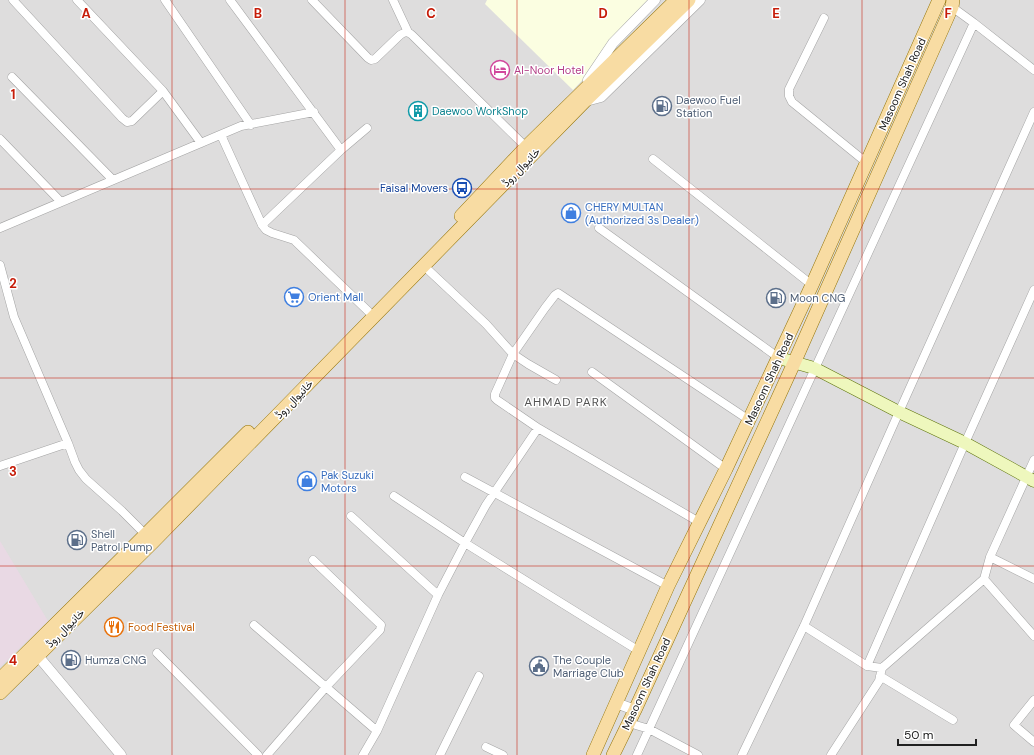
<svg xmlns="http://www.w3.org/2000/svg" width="1034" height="755" font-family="'DM Sans',Vazirmatn,sans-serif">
<rect width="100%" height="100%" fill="#f0eee6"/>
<!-- residential -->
<path fill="#dedddd" d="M0,0H1034V755H0Z"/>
<!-- industrial -->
<path fill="#e9d9e4" d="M0,541L48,621L0,667Z"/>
<!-- education -->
<path fill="#fbfee1" d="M487,0H659L573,90L485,4Z"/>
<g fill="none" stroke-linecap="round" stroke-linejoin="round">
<defs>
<path id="minor" d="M13,0L122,118L127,122L132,121L163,91
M77,0L163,91L201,143
M165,0L251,125
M230,0L341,150
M312,0L368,58L371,60L375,59L400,35C405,32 407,31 412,35L526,147
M393,0L408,32
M952,7L974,23L1034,70
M824,18L789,89V96L792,102L867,163
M12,77L113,180
M221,135L262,225L266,230L272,233L294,240L368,311
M0,139L61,202
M653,159L812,285
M262,225L341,150L367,128
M0,228L241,126L314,112
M599,228L779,358
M0,265L14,317L68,443L75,462L79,470L86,479L122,511L148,537
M424,266L486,324L513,354L528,364L556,380
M592,372L726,469
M0,466L68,443
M465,477L668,586
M394,496L465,543L639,651
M351,516L438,595
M699,522L538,428L497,400L495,398V394L513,354L545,308L555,295L558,293L749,420
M990,557L1034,579
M984,579L1034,636
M254,625L377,731
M804,626L867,666L882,668L984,579L990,557L1034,460
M157,653L258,755
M867,666L965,443L1034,290
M880,676L953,720
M1034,700L1014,725L1034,742
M629,723L649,729L698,755
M486,747L503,755
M267,755L326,687L380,630L381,625L313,560
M363,755L377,731L438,595L465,543L486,505L538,428
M440,755L479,676
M637,755L974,23
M742,755L804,626L899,412L1034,112
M831,755L879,681L882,668"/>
<path id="tertiary" d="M588,80L613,43L655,0
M586,101L601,97L700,0
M38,656L121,755
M616,703L635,710"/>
<path id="secondary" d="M779,358L814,368L899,412L965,443L1034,481"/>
<path id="primary" d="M461,216L526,147L676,0
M0,679L121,559L248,432
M0,693L153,542L585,101L689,0
M593,755L668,586L726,469L812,285L939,0
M613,755L635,710L794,363L952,7L953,0"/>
</defs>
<!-- minor casing -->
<use href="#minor" stroke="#a4a4a4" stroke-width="9"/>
<!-- tertiary casing -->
<use href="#tertiary" stroke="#a4a4a4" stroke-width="11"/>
<!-- secondary casing -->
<use href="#secondary" stroke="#5d730a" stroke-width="13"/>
<!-- primary casing -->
<use href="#primary" stroke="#947407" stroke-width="14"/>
<!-- minor -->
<use href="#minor" stroke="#fff" stroke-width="8"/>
<!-- tertiary -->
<use href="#tertiary" stroke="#fff" stroke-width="10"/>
<!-- secondary -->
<use href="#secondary" stroke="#eef7bd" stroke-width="12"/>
<!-- primary -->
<use href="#primary" stroke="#f8dca3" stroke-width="13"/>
</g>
<!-- grid -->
<path fill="none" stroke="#c61c09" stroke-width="1" stroke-opacity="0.55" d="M172,0V755M345,0V755M517,0V755M689,0V755M862,0V755M0,189H1034M0,378H1034M0,566H1034"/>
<!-- icons -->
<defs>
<symbol id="hotel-ring" viewBox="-11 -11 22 22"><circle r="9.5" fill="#fff" stroke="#d1479c" stroke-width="1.5"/><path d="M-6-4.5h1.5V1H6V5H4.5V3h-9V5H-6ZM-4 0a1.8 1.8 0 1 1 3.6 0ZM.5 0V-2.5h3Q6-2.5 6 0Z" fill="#d1479c"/></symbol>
<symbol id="fuel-ring" viewBox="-11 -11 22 22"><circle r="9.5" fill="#fff" stroke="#5c6f8a" stroke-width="1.5"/><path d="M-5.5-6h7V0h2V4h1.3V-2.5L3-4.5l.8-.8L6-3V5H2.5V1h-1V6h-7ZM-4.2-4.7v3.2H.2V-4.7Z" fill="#5c6f8a"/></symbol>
<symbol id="building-ring" viewBox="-11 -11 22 22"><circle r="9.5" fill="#fff" stroke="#0f9aa8" stroke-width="1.5"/><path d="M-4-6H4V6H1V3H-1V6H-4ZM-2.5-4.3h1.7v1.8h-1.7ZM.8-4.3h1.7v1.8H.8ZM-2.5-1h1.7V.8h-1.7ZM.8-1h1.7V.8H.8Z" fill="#0f9aa8"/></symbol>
<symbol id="bus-ring" viewBox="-11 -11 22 22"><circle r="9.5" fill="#fff" stroke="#1a4fb4" stroke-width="1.5"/><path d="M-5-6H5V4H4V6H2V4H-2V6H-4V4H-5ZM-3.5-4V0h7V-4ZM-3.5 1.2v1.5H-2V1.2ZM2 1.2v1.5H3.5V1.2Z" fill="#1a4fb4"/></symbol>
<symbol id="shop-ring" viewBox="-11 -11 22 22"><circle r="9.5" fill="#fff" stroke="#3f7fe0" stroke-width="1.5"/><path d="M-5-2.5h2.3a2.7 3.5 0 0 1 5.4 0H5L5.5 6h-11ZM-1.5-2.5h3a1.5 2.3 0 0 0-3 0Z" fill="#3f7fe0"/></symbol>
<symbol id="supermarket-ring" viewBox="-11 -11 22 22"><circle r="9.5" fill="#fff" stroke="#3f7fe0" stroke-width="1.5"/><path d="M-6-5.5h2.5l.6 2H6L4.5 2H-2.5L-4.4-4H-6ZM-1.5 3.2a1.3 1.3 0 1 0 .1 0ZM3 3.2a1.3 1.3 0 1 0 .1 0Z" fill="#3f7fe0"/></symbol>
<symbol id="restaurant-ring" viewBox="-11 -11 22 22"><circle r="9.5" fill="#fff" stroke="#e8710a" stroke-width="1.5"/><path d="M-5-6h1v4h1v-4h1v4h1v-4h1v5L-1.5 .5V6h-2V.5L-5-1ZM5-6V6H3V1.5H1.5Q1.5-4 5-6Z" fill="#e8710a"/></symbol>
<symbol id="civic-ring" viewBox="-11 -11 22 22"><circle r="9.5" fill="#fff" stroke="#5c6f8a" stroke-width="1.5"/><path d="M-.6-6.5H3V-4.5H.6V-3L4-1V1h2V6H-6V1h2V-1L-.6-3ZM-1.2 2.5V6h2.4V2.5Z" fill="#5c6f8a"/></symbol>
</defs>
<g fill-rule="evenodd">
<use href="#hotel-ring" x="489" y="59" width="22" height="22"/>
<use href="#fuel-ring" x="651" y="95" width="22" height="22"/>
<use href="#building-ring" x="407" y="100" width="22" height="22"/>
<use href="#bus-ring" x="451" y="177" width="22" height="22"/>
<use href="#shop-ring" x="560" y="202" width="22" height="22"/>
<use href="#supermarket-ring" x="283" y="286" width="22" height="22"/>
<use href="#fuel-ring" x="765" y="287" width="22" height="22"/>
<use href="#shop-ring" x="296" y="470" width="22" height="22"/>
<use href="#fuel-ring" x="66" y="529" width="22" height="22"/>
<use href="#restaurant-ring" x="103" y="616" width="22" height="22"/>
<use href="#fuel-ring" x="60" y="649" width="22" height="22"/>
<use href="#civic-ring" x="528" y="655" width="22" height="22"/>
</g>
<g text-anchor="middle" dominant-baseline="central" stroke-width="3" stroke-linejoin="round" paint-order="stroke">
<!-- hotel labels -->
<g font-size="11" fill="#b23c85" stroke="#fff" text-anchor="start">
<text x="514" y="70">Al-Noor Hotel</text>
</g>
<!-- street labels -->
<g font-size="11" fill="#202020" stroke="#fff">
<text transform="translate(902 84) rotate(-66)">Masoom Shah Road</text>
<text transform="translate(521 167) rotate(-46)">خانیوال روڈ</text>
<text transform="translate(769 379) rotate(-65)">Masoom Shah Road</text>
<text transform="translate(294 399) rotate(-46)">خانیوال روڈ</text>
<text transform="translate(65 628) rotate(-45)">خانیوال روڈ</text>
<text transform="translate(646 684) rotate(-65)">Masoom Shah Road</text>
</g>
<!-- service labels -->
<g font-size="11" fill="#4e5e75" stroke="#fff" text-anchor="start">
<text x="676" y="100">Daewoo Fuel<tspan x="676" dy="13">Station</tspan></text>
<text x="790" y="298">Moon CNG</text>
<text x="91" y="534">Shell<tspan x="91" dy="13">Patrol Pump</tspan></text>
<text x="85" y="660">Humza CNG</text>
<text x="553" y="660">The Couple<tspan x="553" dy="13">Marriage Club</tspan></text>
</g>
<!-- culture labels -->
<g font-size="11" fill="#0d838f" stroke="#fff" text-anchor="start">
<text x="432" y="111">Daewoo WorkShop</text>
</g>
<!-- transit labels -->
<g font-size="11" fill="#164399" stroke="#fff" text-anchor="end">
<text x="448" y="188">Faisal Movers</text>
</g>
<!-- shop labels -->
<g font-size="11" fill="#366cbe" stroke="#fff" text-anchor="start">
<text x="585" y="207">CHERY MULTAN<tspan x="585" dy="13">(Authorized 3s Dealer)</tspan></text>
<text x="308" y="297">Orient Mall</text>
<text x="321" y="475">Pak Suzuki<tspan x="321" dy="13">Motors</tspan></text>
</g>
<!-- food labels -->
<g font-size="11" fill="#c56008" stroke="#fff" text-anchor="start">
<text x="128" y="627">Food Festival</text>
</g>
<!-- neighbourhood labels -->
<g font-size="12" letter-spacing="1" fill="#535353" stroke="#fff">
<text x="566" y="402">AHMAD PARK</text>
</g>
</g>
<g font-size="13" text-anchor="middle" font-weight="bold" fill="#c61c09" stroke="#fff" stroke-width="3" stroke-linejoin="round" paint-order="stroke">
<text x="86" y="18">A</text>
<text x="258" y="18">B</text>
<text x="431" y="18">C</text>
<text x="603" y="18">D</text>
<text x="776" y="18">E</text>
<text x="948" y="18">F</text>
<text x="13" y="99">1</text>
<text x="13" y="288">2</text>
<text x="13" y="476">3</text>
<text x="13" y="665">4</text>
</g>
<!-- scale -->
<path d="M898 739v6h78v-6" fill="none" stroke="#202020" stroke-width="2"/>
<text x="904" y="739" font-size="12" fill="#202020" stroke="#ffffff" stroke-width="3" paint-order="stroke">50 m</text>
</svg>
